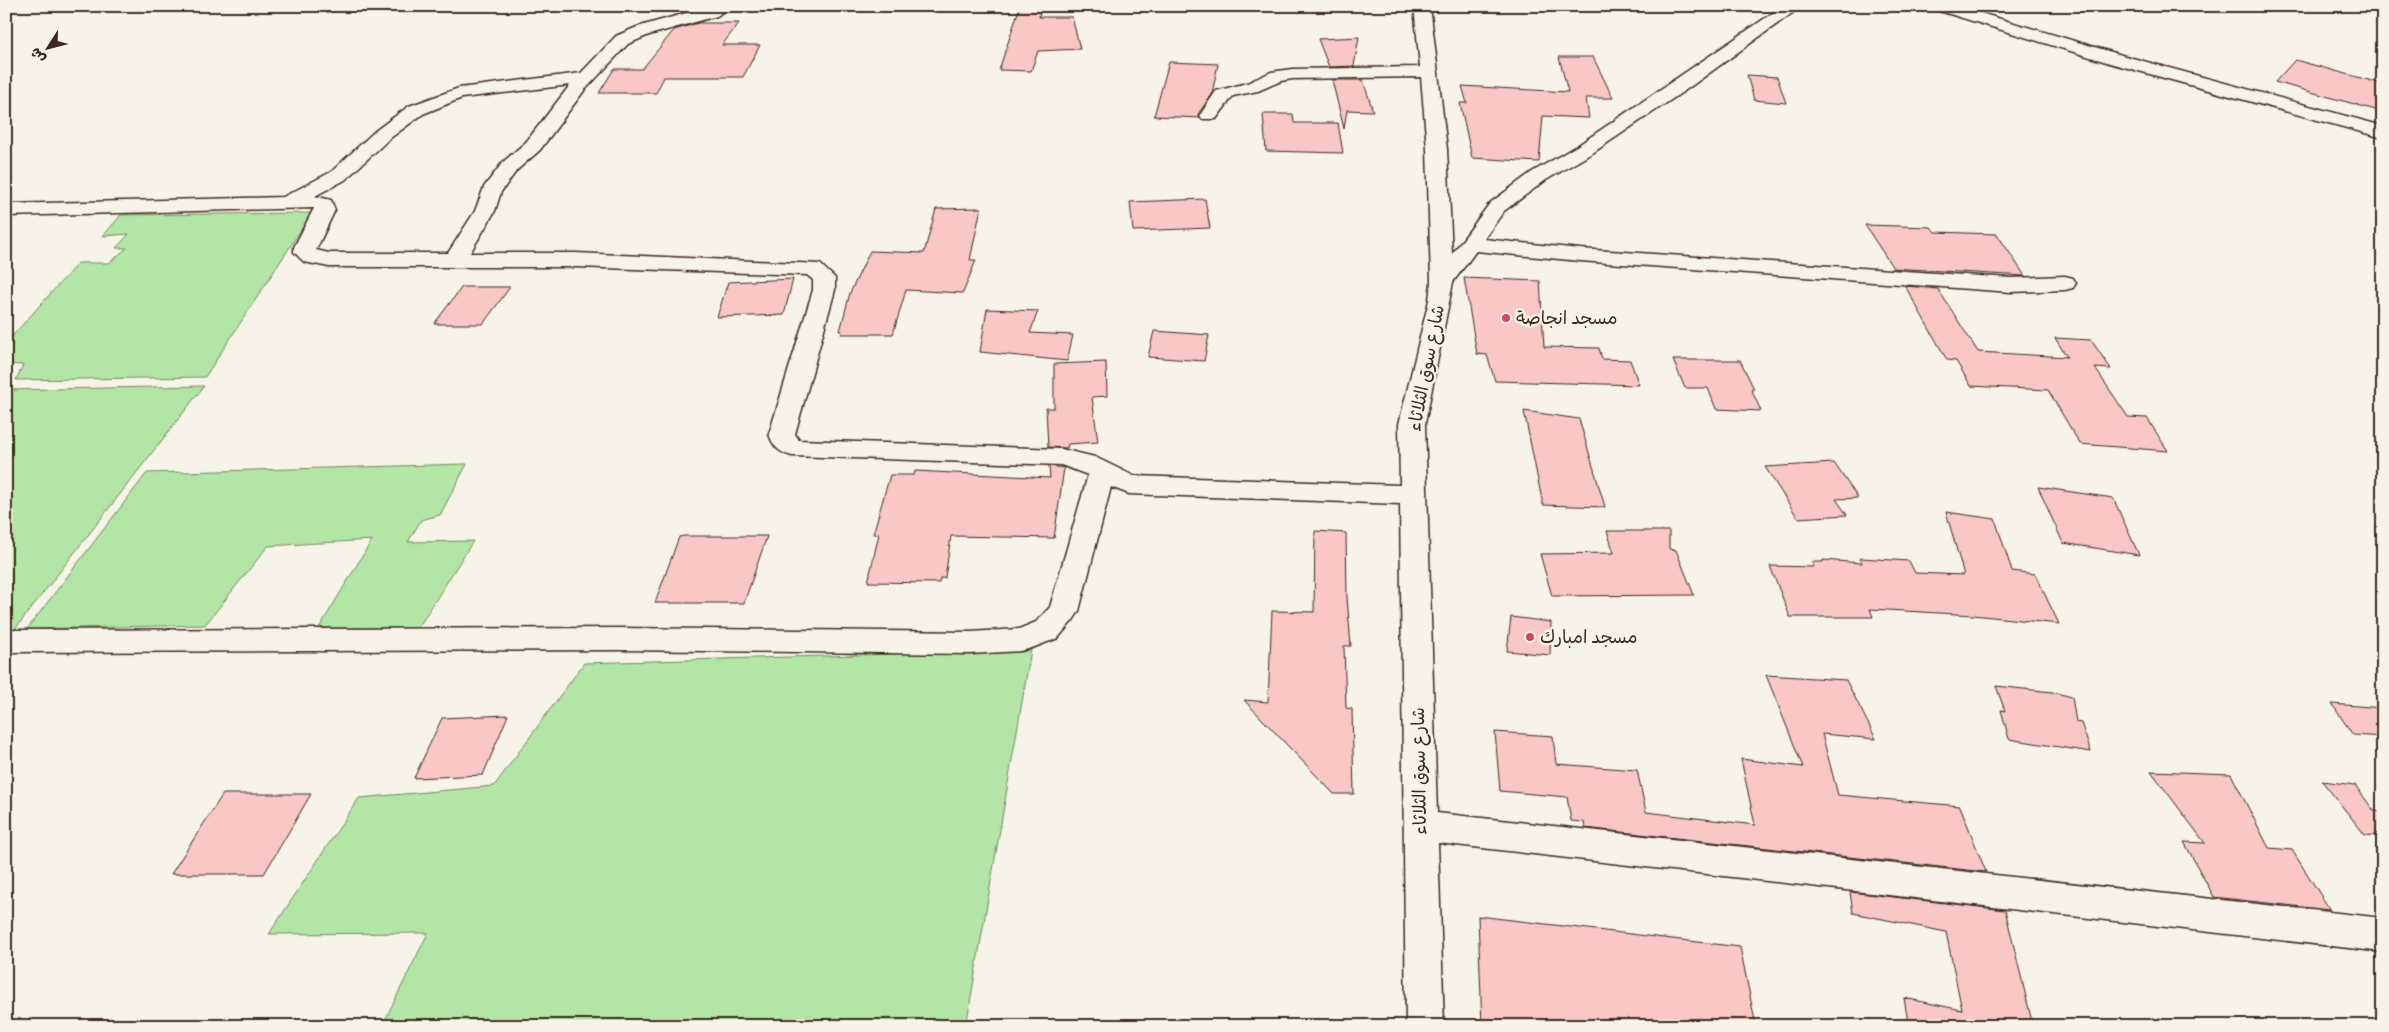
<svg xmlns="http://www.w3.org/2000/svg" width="2389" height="1032" font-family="Itim,'Playpen Sans Arabic',sans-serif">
<rect width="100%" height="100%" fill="#f7f3e8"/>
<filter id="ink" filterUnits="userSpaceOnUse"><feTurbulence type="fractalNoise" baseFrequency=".02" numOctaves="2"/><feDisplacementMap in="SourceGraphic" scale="10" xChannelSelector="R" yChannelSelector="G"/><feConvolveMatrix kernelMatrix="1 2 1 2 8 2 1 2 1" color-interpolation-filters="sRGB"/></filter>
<g filter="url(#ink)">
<!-- green -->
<path fill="#b2e5a6" stroke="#768862" d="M312,213L205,377L16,380L23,365L6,364V343L78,263H109L127,248H116L129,234L103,236L121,215Z
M204,386L12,633H6V390Z
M467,464L440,515L421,520L408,542L473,541L418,628H319L372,540L268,546L205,625L27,629L147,473Z
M1031,650L966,1026H382L428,933L269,934L359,798L494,786L584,663Z"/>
<!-- building -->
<path fill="#f8c7c6" stroke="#3b2a1e" d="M1020,6H1041L1039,17H1072L1080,49L1038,51L1031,71L999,70Z
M698,23H739L722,45H760L743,77H664L656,93H599L614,69H642L674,30Z
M1359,37L1354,66L1329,67L1318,39Z
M1559,57H1593L1613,98H1586L1589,118L1543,116L1539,162L1472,158L1460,103H1467L1462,86L1568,92Z
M2295,60L2383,84V112L2275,82Z
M1169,62L1218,64L1212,94L1198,114L1200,118L1154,116Z
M1747,75L1777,77L1786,103L1754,100Z
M1332,80H1363L1373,111L1347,110L1344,129Z
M1263,114H1293L1294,123H1338L1343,153L1266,151Z
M1205,199L1210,228L1133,231L1130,202Z
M981,208L970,260H976L963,293L906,290L893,334H841L842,331H840L850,293L870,251L924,253L936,209Z
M1865,225L1931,227L1935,232L1997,234L2025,276L1893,268Z
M1464,278L1540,281L1544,347L1599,348L1602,359L1630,360L1639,385L1495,381L1487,355L1477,354Z
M793,279L784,315L717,317L728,282Z
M1905,286L1938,289L1978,352L2067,357L2055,338L2091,340L2111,369L2095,368L2128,417L2147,418L2168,451L2080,444L2048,390L1971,386L1956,361L1947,360Z
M462,287H510L483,324H434Z
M987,309L1038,311L1030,333L1073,335L1067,361L980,352Z
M1154,331L1209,335L1204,361L1148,357Z
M1673,360H1740L1754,389H1751L1761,411L1716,409L1708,388H1685Z
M1106,362L1107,396L1092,397L1098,442L1068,444L1067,448L1048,447L1046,408H1054V364Z
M1524,411L1579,419L1605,507L1543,505Z
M1834,463L1858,498L1836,499L1847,515L1798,518L1765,467Z
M1049,466L1064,468L1054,538L951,536L945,578H940L939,583L868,582L879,534H873L890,475H914L915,471L1050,478Z
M2038,487L2113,498L2139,555L2063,543Z
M1946,512L1995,519L2012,571L2035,574L2059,624L1973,615L1870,609L1873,617H1790L1770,566L1814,567L1812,562H1823V560L1862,563L1860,558L1909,561L1915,573L1964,575Z
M1315,531L1346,533L1347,597L1351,646H1344L1346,708L1352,709L1354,794H1334L1244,700L1268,702L1272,611L1314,612Z
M1607,531H1669V549L1676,550L1694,595L1552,596L1540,554L1614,553Z
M684,536H767L744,603H655L679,537Z
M1511,617L1551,622L1550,655L1507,651Z
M1766,675L1846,680L1876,739L1822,734L1838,795L1960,806L1986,872L1585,828L1584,822L1571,821L1567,797L1500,791L1495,732L1553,736L1556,764L1637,770L1646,812L1755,825L1741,759L1803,767Z
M1996,686L2052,692L2072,697L2076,722L2081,723L2091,752L2009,739L2001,710L2005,711Z
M2332,704L2383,708V737L2353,735Z
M508,715L483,775L414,778L442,718Z
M2151,771L2231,774L2269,848L2292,850L2330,910L2214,897L2184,842L2205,843Z
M2322,781L2355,785L2374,811L2383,812V836L2365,835Z
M223,794H311L264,874H171Z
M1850,892L2005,910L2033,1026H1926L1908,1022L1904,998L1962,1010L1946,932L1853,913Z
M1478,916L1740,947L1756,1026H1482Z"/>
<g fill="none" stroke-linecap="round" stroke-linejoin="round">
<defs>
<path id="minor" d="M711,6H730L717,16L649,35L628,44L583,92L540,150L517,170L501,192L495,211L470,253H576L820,264L835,278V290L795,434L799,440L1061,449L1095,457L1134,476L1400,485L1399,424L1429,300L1431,282L1427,149L1421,77L1292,79L1281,81L1258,91L1233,96L1216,119H1202L1200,115L1216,91L1247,83L1271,72L1292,69L1420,67L1414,6H1430L1447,149L1452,254L1490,203L1532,172L1580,144L1783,6H1802L1690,87L1594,152L1546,180L1504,211L1484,239L1580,249L1979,276L2011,278L2065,276L2073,278L2076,283L2073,288L2065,290L2011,292L1580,261L1476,251L1453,282L1425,424L1437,813L2383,918V952L1438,843L1444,1026H1406L1400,504L1129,494L1111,487L1079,611L1074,619L1058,638L1032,648L1021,651L970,654L620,650L6,652V630L620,628L970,632L1019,629L1036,622L1050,607L1088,475L1061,465L792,456C780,453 773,447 769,434L813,290V280L807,275L576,267H329L304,262L294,252V247L314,208L6,216V204L283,197L331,172L375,131L409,106L459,88L581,73L616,36L637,27ZM570,85L526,142L503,162L484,187L475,211L448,253H329L316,250L335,210L331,200L315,196L345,180L389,139L423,114L462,98Z
M1931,6H1957L2125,56L2383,126V138L2113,64L1933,9Z"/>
</defs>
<!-- minor casing -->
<use href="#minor" stroke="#3b2a1e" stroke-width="3"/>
<!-- minor -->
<use href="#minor" fill="#f7f3e8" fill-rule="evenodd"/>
</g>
</g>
<!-- markers -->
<g fill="#d1495b" stroke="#f7f3e8" stroke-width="2">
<circle cx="1506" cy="318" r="5"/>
<circle cx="1530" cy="637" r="5"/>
</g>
<g text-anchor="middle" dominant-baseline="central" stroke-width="5" stroke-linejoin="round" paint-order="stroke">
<!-- poi labels -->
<g font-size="18" fill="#3b2a1e" stroke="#f7f3e8" text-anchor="start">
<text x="1516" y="318">مسجد انجاصة</text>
<text x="1540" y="637">مسجد امبارك</text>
</g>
<!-- street labels -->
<g font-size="18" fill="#3b2a1e" stroke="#f7f3e8">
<text transform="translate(1426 368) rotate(-79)">شارع سوق الثلاثاء</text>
<text transform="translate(1419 771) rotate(-91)">شارع سوق الثلاثاء</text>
</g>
</g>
<!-- margin -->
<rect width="2389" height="1032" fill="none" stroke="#f7f3e8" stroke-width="25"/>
<rect x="12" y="12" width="2364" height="1007" fill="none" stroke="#3b2a1e" stroke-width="2" filter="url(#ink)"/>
<!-- north arrow -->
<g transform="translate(48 48) rotate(234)" stroke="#f7f3e8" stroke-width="4" paint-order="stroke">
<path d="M0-4L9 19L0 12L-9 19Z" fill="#3b2a1e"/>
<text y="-8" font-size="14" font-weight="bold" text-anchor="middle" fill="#3b2a1e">ش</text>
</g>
</svg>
